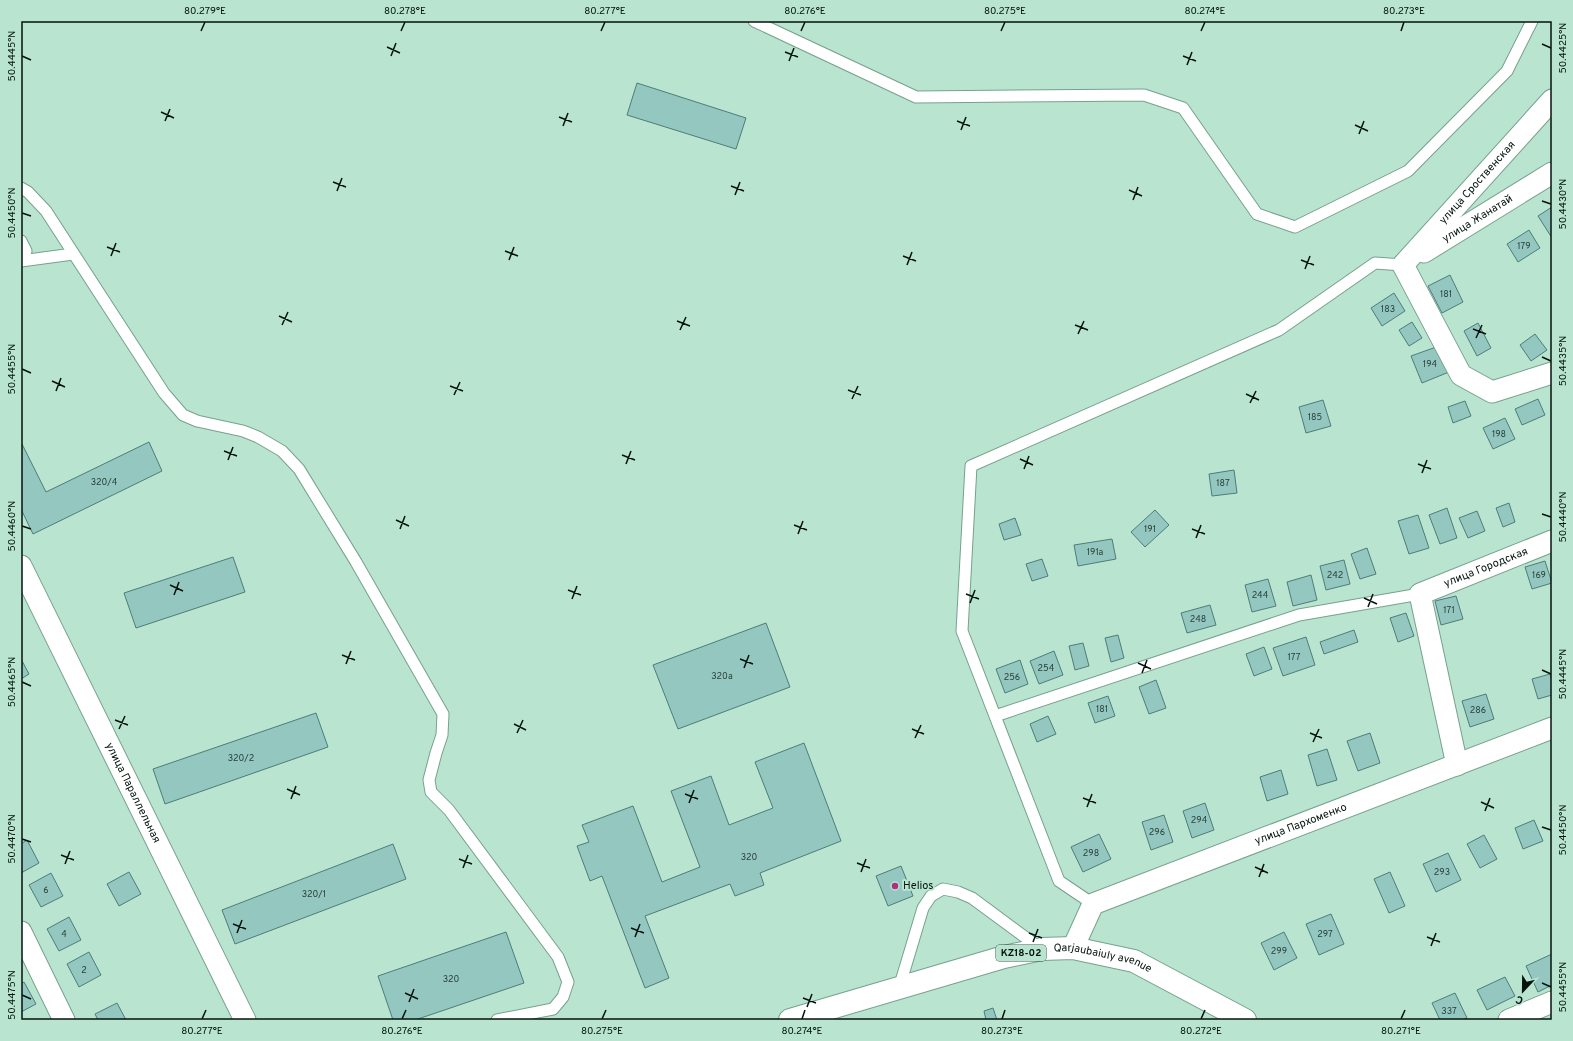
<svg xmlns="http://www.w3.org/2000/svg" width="1573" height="1041" font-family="Overpass,sans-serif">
<rect width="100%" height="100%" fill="#b8e4d0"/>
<!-- building -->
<path fill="#94c7c0" stroke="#4d7d77" d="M637,83L746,118L736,149L627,115Z
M1552,207V238L1538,216Z
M1529,230L1540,248L1518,262L1507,244Z
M1450,275L1463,302L1442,313L1428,286Z
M1394,293L1405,311L1382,326L1371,308Z
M1412,322L1422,338L1409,346L1399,330Z
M1478,323L1491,348L1477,356L1464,331Z
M1535,334L1547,350L1531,361L1520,345Z
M1439,346L1449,372L1422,383L1411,356Z
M1538,399L1545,415L1522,425L1515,409Z
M1323,400L1331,426L1306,433L1299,407Z
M1465,401L1471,416L1453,423L1448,407Z
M1505,418L1515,439L1493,449L1483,428Z
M21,442L46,492L149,442L162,471L33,534L21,509Z
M1234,470L1237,493L1212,496L1209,474Z
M1509,503L1515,522L1503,527L1496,508Z
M1447,508L1457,538L1440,544L1429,515Z
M1155,510L1169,525L1145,547L1131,532Z
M1477,511L1485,531L1468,538L1459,518Z
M1418,515L1429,548L1409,554L1398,521Z
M1015,518L1021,535L1004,540L999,524Z
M1112,539L1116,559L1078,566L1074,545Z
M1367,548L1376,574L1360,579L1351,554Z
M233,557L245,592L136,628L124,593Z
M1042,559L1048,576L1032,581L1026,564Z
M1344,560L1350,584L1326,590L1320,566Z
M1545,561L1552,583L1532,589L1525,567Z
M1311,575L1317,600L1293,606L1287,582Z
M1268,579L1276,606L1252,612L1245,585Z
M1456,596L1463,619L1441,625L1435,601Z
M1210,605L1216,625L1187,633L1181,613Z
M1406,613L1414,636L1398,642L1390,618Z
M766,623L790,687L678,729L653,665Z
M1354,630L1358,642L1324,654L1320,642Z
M1118,635L1124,658L1111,662L1105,638Z
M1306,637L1315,665L1283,676L1273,648Z
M1083,643L1089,666L1075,670L1069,646Z
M1264,647L1272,669L1254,676L1246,654Z
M1054,651L1063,675L1039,684L1030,661Z
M21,659L29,674L21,679Z
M1020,660L1028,684L1005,693L996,669Z
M1550,674L1552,682V695L1538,699L1532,679Z
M1156,680L1166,708L1149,714L1139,687Z
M1486,694L1494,719L1470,727L1462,701Z
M1108,696L1115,716L1095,723L1088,703Z
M316,713L328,747L165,804L153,769Z
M1048,716L1056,734L1037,742L1030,724Z
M1370,733L1380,763L1358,771L1347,741Z
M804,743L841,841L760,873L764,885L735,896L730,884L645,916L669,978L645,988L602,876L590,881L577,846L589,842L582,825L633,806L662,882L700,867L671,791L711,776L729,825L773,808L755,762Z
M1327,749L1337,780L1317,786L1308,755Z
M1281,770L1288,794L1267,801L1260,777Z
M1205,803L1214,830L1192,838L1183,811Z
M1164,815L1173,842L1151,850L1142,822Z
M1534,820L1543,841L1523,849L1515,828Z
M1099,834L1111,859L1083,872L1071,847Z
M1484,835L1497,859L1480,868L1467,844Z
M27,840L39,863L21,873V844Z
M393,844L406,879L235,944L222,910Z
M1448,853L1461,880L1436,892L1423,864Z
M901,866L913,896L888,906L876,876Z
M129,872L141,894L119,906L107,884Z
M1390,872L1405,906L1389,913L1374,879Z
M51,873L63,896L41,907L29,885Z
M1331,914L1344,944L1319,955L1306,924Z
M69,917L81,940L59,951L47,929Z
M506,932L524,983L415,1020H393L378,976Z
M1284,932L1297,958L1274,970L1261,943Z
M89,952L101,975L79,987L67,964Z
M1552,954V985L1538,992L1526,966Z
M1505,977L1515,996L1487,1010L1477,990Z
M24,982L36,1004L21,1012V984Z
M1455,993L1467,1018L1462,1020H1440L1432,1003Z
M117,1003L126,1020H98L95,1014Z
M993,1008L997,1020H986L984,1011Z"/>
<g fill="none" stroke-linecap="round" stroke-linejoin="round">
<defs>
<path id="service" d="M754,21L916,97L1144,95L1183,108L1257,214L1295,227L1408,171L1507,71L1532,21
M21,188L28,192L46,211L164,393L183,415L197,421L243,431L258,437L282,451L299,469L356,562L443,714L442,735L436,753L429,780L431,792L449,810L558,957L568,982L563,997L553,1009L497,1020
M21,241L26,251L21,261
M21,261L73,254
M995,716L1299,615L1420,594
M1093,904L1059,881L962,631L971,466L1279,330L1375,263L1403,265
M899,988L923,908L931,896L943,889L958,892L972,898L1041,949"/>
<g id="minor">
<path id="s1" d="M1424,252L1552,173"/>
<path d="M1403,265L1461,375L1492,392L1552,373"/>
<path id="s2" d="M1403,265L1552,100"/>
<path id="s3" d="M21,566L245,1020"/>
<path id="s4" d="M1457,765L1420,594L1552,541"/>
<path d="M21,932L64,1020"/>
<path id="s5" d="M1073,948L1093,904L1552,728"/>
<path d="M1509,1020L1552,1002"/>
</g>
<g id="trunk">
<path id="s6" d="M790,1020L1004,957L1042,949L1073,948L1134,961L1245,1020"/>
</g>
</defs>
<!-- service casing -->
<use href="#service" stroke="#77a18e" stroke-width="13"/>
<!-- minor casing -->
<use href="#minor" stroke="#77a18e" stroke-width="23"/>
<!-- trunk casing -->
<use href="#trunk" stroke="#77a18e" stroke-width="24"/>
<!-- service -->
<use href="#service" stroke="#fff" stroke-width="11"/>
<!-- minor -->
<use href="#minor" stroke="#fff" stroke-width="21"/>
<!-- trunk -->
<use href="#trunk" stroke="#fff" stroke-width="22"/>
</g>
<!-- ticks -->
<path fill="none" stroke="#04130c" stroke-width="1.5" d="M201,31L205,22M401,31L405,22M601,31L605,22M801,31L805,22M1001,31L1005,22M1201,31L1205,22M1401,31L1404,22M1542,44L1551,48M387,47L400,53M785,52L798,57M22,56L31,60M391,56L396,43M1183,56L1196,61M789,61L794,48M1187,65L1192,52M161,112L174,118M559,117L572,122M165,121L170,109M957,121L970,126M1355,125L1368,131M563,126L568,113M961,130L966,117M1359,134L1364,121M333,182L346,187M731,186L744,191M1129,190L1142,196M337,191L342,178M735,195L740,182M1133,200L1138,187M1542,201L1551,204M22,213L31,216M107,247L120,252M505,251L518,256M111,256L116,243M903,256L916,261M509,260L514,247M1301,260L1314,265M907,265L912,252M1305,269L1310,256M279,316L292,322M677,321L690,326M282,325L288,312M1075,325L1088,330M1473,329L1486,334M680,330L686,317M1078,334L1084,321M1476,338L1482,325M1542,357L1551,361M22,369L31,373M52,381L65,387M450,386L463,391M848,390L861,395M56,391L61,378M1246,394L1259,400M454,395L460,382M852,399L858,386M1250,403L1256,391M224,451L237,456M622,455L635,460M1020,459L1033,465M228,460L233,447M626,464L631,451M1418,464L1431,469M1024,469L1029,456M1422,473L1427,460M1542,514L1551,517M396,520L409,526M794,525L807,530M22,526L31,529M400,529L405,516M1192,529L1205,534M798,534L803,521M1196,538L1201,525M170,585L183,591M568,590L581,595M966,594L979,599M174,595L179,582M1364,598L1377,604M572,599L577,586M970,603L975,590M1368,607L1373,594M342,655L355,660M740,659L753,664M1138,663L1151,669M346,664L351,651M744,668L749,655M1542,670L1551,674M1142,673L1147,660M22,682L31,686M115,720L128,725M514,724L526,730M119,729L125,716M912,729L924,734M517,733L523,720M1310,733L1322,738M915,738L921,725M1313,742L1319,729M287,789L300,795M685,794L698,799M1083,798L1096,803M291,799L296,786M1481,802L1494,808M689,803L694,790M1087,807L1092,794M1485,811L1490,798M1542,827L1551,830M22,839L31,842M61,855L74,860M459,859L472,864M857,863L870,868M65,864L70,851M1255,867L1268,873M463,868L468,855M861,872L866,859M1259,877L1264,864M233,924L246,929M631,928L644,933M237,933L242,920M1029,933L1042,938M635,937L640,924M1427,937L1440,942M1033,942L1038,929M1431,946L1436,933M1542,983L1551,987M405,993L418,999M22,995L31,999M803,998L816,1003M409,1002L414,989M807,1007L812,994M202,1019L206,1010M402,1019L406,1010M602,1019L606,1010M802,1019L805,1010M1002,1019L1005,1010M1201,1019L1205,1010M1401,1019L1405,1010"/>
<!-- markers -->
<circle fill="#ac2f80" stroke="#b8e4d0" stroke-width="1.5" cx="895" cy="886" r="4"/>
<g text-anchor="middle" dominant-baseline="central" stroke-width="4" stroke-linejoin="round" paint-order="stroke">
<!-- number labels -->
<g font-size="9" fill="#284039">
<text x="1524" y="246">179</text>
<text x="1446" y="294">181</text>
<text x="1388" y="309">183</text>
<text x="1430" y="364">194</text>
<text x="1315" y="417">185</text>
<text x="1499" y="434">198</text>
<text x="104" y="482">320/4</text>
<text x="1223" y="483">187</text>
<text x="1150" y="529">191</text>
<text x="1095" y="552">191а</text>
<text x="1335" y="575">242</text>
<text x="1539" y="575">169</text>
<text x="1260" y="595">244</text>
<text x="1449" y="610">171</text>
<text x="1198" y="619">248</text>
<text x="1294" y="657">177</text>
<text x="1046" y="668">254</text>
<text x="722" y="676">320а</text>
<text x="1012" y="677">256</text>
<text x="1102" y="709">181</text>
<text x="1478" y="710">286</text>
<text x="241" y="758">320/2</text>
<text x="1199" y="820">294</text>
<text x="1157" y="832">296</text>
<text x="1091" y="853">298</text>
<text x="749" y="857">320</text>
<text x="1442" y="872">293</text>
<text x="46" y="890">6</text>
<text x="314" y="894">320/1</text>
<text x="64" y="934">4</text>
<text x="1325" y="934">297</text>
<text x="1279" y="951">299</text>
<text x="84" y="970">2</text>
<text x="451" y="979">320</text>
<text x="1449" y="1011">337</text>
</g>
<!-- shield labels -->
<rect fill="#b8e4d0" stroke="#3a5247" stroke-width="1" x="996" y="945" width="50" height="16" rx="3"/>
<g font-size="10" font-weight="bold" fill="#04130c">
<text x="1021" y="953">KZ18-02</text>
</g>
<!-- street labels -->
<g font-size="11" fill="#04130c" stroke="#b8e4d0">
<text stroke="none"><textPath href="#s2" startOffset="111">улица Сроственская</textPath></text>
<text stroke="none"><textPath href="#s1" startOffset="63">улица Жанатай</textPath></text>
<text stroke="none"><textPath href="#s4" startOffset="246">улица Городская</textPath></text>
<text stroke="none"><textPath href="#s3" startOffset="253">улица Параллельная</textPath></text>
<text stroke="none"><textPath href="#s5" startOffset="271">улица Пархоменко</textPath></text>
<text stroke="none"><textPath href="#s6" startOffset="324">Qarjaubaiuly avenue</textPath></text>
</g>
<!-- poi labels -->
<g font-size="11" fill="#04130c" stroke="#b8e4d0" text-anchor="start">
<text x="903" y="886">Helios</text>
</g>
</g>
<!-- border -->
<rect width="1573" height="1041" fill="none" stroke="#b8e4d0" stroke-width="44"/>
<!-- north arrow -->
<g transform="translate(1523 991) rotate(202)" stroke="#b8e4d0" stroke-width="3" paint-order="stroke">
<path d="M0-3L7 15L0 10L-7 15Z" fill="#04130c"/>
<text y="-6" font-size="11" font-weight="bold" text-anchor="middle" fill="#04130c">С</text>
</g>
<rect x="22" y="22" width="1529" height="997" fill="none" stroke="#04130c" stroke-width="1.5"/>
<g font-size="10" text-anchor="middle" fill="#04130c">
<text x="205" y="14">80.279°E</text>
<text x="405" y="14">80.278°E</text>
<text x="605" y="14">80.277°E</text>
<text x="805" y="14">80.276°E</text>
<text x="1005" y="14">80.275°E</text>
<text x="1205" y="14">80.274°E</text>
<text x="1404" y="14">80.273°E</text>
<text transform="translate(1562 48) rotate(-90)" y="4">50.4425°N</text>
<text transform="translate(11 56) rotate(-90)" y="4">50.4445°N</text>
<text transform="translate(1562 204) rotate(-90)" y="4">50.4430°N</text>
<text transform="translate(11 213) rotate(-90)" y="4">50.4450°N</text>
<text transform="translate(1562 361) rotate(-90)" y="4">50.4435°N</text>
<text transform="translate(11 369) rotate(-90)" y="4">50.4455°N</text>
<text transform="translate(1562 517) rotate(-90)" y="4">50.4440°N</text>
<text transform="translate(11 526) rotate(-90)" y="4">50.4460°N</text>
<text transform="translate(1562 674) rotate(-90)" y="4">50.4445°N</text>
<text transform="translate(11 682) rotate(-90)" y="4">50.4465°N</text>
<text transform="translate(1562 830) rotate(-90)" y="4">50.4450°N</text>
<text transform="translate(11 839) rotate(-90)" y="4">50.4470°N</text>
<text transform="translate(1562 987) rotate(-90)" y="4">50.4455°N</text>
<text transform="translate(11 995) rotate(-90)" y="4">50.4475°N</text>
<text x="202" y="1034">80.277°E</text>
<text x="402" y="1034">80.276°E</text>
<text x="602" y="1034">80.275°E</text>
<text x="802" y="1034">80.274°E</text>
<text x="1002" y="1034">80.273°E</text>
<text x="1201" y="1034">80.272°E</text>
<text x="1401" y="1034">80.271°E</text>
</g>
</svg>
